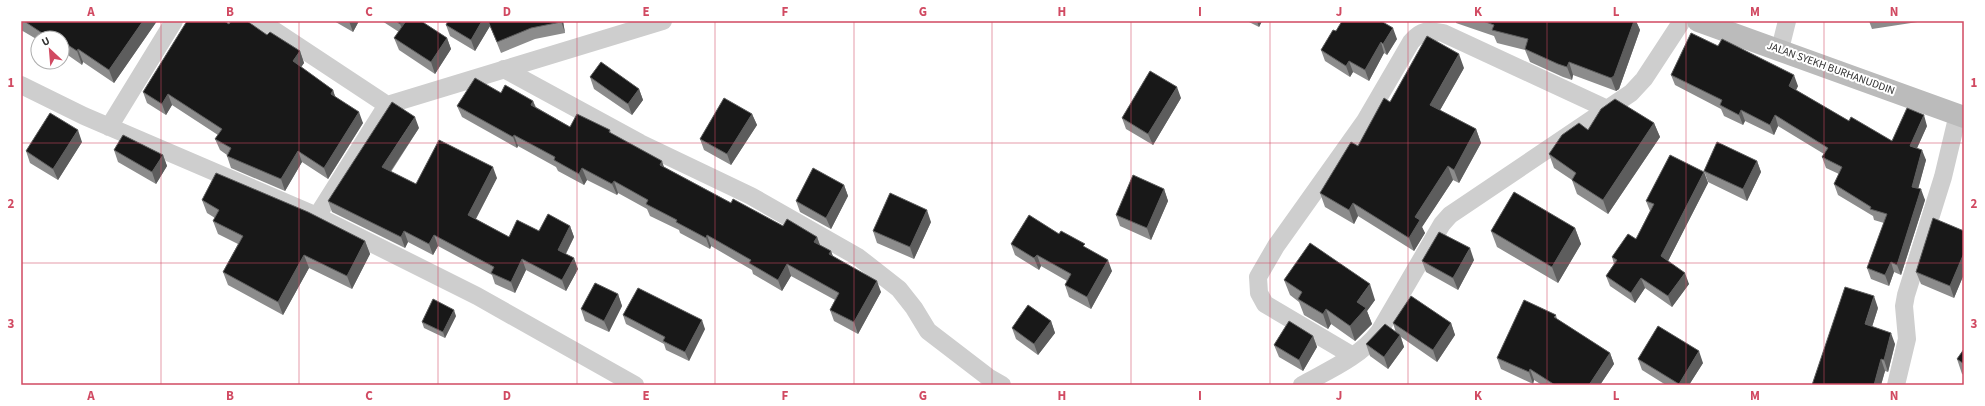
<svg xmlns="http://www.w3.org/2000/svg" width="1985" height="406" font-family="'Source Sans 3',sans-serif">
<rect width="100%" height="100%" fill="#fff"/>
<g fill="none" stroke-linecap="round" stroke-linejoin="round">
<!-- street -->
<path stroke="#cecece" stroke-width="18" d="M260,21L387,105L663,21
M1780,49L1787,21
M504,69L640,143L751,196L858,257L899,289L914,308L928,331L988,377L1002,385
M21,85L84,116L317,216L477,296L635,385
M109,127L174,21
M317,216L387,105
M1353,356L1265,304L1259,293L1258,277L1276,246L1365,121L1411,42C1421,30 1428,30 1443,33L1607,109
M1302,385C1329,370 1360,357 1379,332L1442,224L1450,215L1631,93L1644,79L1682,21
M1896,385L1907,339L1904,306L1906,295L1943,177L1958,114"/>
<!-- secondary -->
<path stroke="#bbb" stroke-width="22" d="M1698,21L1964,117"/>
</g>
<!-- wall -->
<path fill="#8c8c8c" d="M21,21H157L114,83L83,62L82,65L62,51V38H38V40L21,30Z
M334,21H359L353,32Z
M382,21H421L447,38L451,49L435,74L399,50L394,38L399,32Z
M448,21H563L565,33L535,39L501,53L490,26L475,51L450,36L446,25Z
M1247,21H1262L1259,27Z
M1456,21H1636L1640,30L1619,89L1616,91L1573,75L1572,80L1563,77L1530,62L1525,50L1497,43L1494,36L1456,23Z
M1869,21H1924L1872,29Z
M1336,31L1397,39L1387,55L1384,53L1369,81L1353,72L1350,77L1325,61L1321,50Z
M267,35L300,51L304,63L301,67L333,90L335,97L363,123L328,179L302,162L285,191L231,168L227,156V155L220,150L215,139L218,135L172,105L166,115L147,103L143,92Z
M1464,68L1440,110L1476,129L1481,143L1459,183L1453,180L1422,227L1425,233L1414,251L1358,216L1354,224L1325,207L1320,193L1358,146Z
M1671,75L1798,86L1796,90L1849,121L1892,141L1927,126L1917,148L1926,160L1918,188L1925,200L1901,275L1894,272L1889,286L1871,279L1867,268L1884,223L1874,220L1873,216L1838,195L1834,184L1839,174L1826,168L1822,157L1824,154L1778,126L1774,135L1745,121L1743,125L1724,116L1721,109L1675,85Z
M590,77L639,89L643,100L632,115L594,89Z
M501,93L533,101L536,107L570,127L610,130L611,134L664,167L731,203L783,226L817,237L820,245L831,251L833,257L881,292L858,334L834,321L830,310L835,300L791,276L782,291L753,274L752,270L711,246L710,249L680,233L679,230L650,216L647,209L618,193L617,195L587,180L584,185L558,171L556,167L518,146L517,148L462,117L457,106Z
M1181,98L1153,145L1126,129L1122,118Z
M752,114L757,125L731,165L704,150L700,139Z
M1654,123L1660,137L1608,214L1577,194L1572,180L1554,168L1549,154L1588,130Z
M419,128L391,172L416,184L497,178L476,219L509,237L570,226L574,237L566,254L578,269L566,291L526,270L515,293L495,284L492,275L438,246L433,255L408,242L405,248L332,212L328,201Z
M82,142L58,180L30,163L26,151Z
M114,150L163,155L167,166L156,184L118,162Z
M1757,161L1761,172L1747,201L1708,182L1704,171Z
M1704,172L1708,183L1668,261L1689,284L1672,307L1645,288L1635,303L1610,286L1606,276L1614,264L1612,257L1636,239L1650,211L1646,201Z
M844,185L848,196L831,229L800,212L796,201Z
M1164,189L1168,201L1151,240L1120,226L1116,215Z
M202,200L365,241L370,254L352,289L309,268L283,315L228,285L223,272L238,244L218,234L213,221L215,218L207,213Z
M931,222L914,259L877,243L873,231Z
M1575,228L1581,244L1558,283L1497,247L1491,231Z
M1964,231V274L1954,298L1921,284L1916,272Z
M1059,234L1086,248L1112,271L1091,309L1069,297L1065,285L1067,281L1041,266L1039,270L1015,255L1011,244Z
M1474,260L1458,290L1426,272L1422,261Z
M1284,280L1375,300L1367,311L1372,324L1355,341L1331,324L1328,329L1304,315L1299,302L1290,295Z
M618,294L622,306L609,332L585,321L581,309Z
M1878,308L1872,327L1895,344L1888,372L1885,371L1881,385H1812Z
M623,315L705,329L689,361L666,350L664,344L626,324Z
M1556,315L1557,319L1610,353L1614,364L1600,385H1542L1534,380L1533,384L1501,369L1497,358Z
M456,316L445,338L424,328L422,322Z
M1051,321L1055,333L1038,355L1016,339L1012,328Z
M1393,323H1451L1455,335L1437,362L1401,337L1404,347L1388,369L1370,356L1366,344L1396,333Z
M1313,336L1317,347L1303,371L1279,357L1274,345Z
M1964,349V375L1962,374L1957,359Z
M1638,359L1703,363L1689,385H1666L1642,370Z"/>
<!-- shaded-wall -->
<path fill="#5d5d5d" d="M143,21H157L114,83L109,70Z
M349,21H359L353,32Z
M402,21H413L405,35L400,24Z
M482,21H488L490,26L475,51L471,40Z
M561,21H563L565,33Z
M1257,21H1262L1259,27Z
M1634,21H1636L1640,30L1619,89L1616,91L1611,78Z
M1393,28L1397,39L1387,55L1383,44Z
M47,31L50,38H46L45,35Z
M447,38L451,49L435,74L431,62Z
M1381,42L1384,53L1369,81L1365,70Z
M78,49L83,62L82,65L77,51Z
M300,51L304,63L297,73L293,61Z
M1459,54L1464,68L1435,119L1430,105Z
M1349,61L1353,72L1350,77L1346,66Z
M1569,62L1573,75L1572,80L1567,67Z
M1794,75L1798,86L1793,96L1789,86Z
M1177,87L1181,98L1153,145L1148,134Z
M639,89L643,100L632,115L628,104Z
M333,90L337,102L331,94Z
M168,94L172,105L166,115L162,104Z
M533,101L537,112L531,105Z
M1741,110L1745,121L1743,125L1739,115Z
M359,112L363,123L328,179L324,168Z
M752,114L757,125L731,165L727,154Z
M1775,115L1778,126L1774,135L1770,125Z
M1924,115L1927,126L1913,157L1910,146Z
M415,117L419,128L386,178L382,167Z
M1654,123L1660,137L1608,214L1603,200Z
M1476,129L1481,143L1459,183L1454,170Z
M78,130L82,142L58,180L53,169Z
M514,135L518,146L517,148L513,137Z
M1922,150L1926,160L1916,197L1912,187Z
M298,151L302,162L285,191L281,179Z
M163,155L167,166L156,184L152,172Z
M662,161L666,173L660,165Z
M1757,161L1761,172L1747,201L1743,189Z
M1448,166L1453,180L1422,227L1425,233L1414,251L1409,238L1415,217Z
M493,167L497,178L472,226L468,215Z
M582,168L587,180L584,185L579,174Z
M1704,172L1708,183L1665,267L1661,256Z
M614,181L618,193L617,195L612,184Z
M844,185L848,196L831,229L826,218Z
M1164,189L1168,201L1151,240L1147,228Z
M1921,189L1925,200L1901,275L1897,265Z
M1353,203L1358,216L1354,224L1349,210Z
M927,210L931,222L914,259L910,247Z
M570,226L574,237L562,261L558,250Z
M1575,228L1581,244L1558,283L1552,267Z
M404,231L408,242L405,248L401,237Z
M434,235L438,246L433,255L429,244Z
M707,235L711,246L710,249L706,238Z
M817,237L821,248L814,242Z
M365,241L370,254L352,289L347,276Z
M1470,248L1474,260L1458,290L1453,278Z
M831,251L835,262L829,254Z
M1964,253V274L1954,298L1950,286Z
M304,255L309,268L283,315L278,302Z
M1037,255L1041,266L1039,270L1034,258Z
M574,258L578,269L566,291L562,280Z
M522,259L526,270L515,293L511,282Z
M1108,260L1112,271L1091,309L1087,297Z
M1891,262L1894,272L1889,286L1885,275Z
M787,264L791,276L782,291L778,280Z
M1685,273L1689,284L1672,307L1668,296Z
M1641,278L1645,288L1635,303L1631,293Z
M877,281L881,292L858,334L854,322Z
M1370,284L1375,300L1367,311L1372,324L1355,341L1350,326L1357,302Z
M618,294L622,306L609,332L604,321Z
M1874,296L1878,308L1869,336L1865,324Z
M1326,309L1331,324L1328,329L1323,314Z
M454,310L456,316L445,338L443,332Z
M702,320L705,329L689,361L685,352Z
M1051,321L1055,333L1038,355L1034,344Z
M1451,323L1455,335L1437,362L1433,350Z
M1891,333L1895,344L1888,372L1884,360Z
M1400,335L1404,347L1388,369L1384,357Z
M1313,336L1317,347L1303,371L1299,360Z
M1699,351L1703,363L1689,385H1679V384Z
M1610,353L1614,364L1600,385H1589Z
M1881,359L1885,371L1881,385H1874Z
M1530,369L1534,380L1533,384L1529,372Z"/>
<!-- building -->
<path fill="#181818" stroke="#5d5d5d" d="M24,21H143L109,70L78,49L77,51L62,41V38H58L47,31L45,35Z
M187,21H224L229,24L231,21H247L267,35L270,32L300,51L293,61L333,90L331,94L359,112L324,168L298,151L281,179L227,156L231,148L215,139L222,129L168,94L162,104L143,92Z
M396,21H402L400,24Z
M406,21H421L447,38L431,62L394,38Z
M448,21H482L471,40L446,25Z
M488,21H561V22L531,28L497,42Z
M1342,21H1381L1393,28L1383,44L1381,42L1365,70L1349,61L1346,66L1321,50L1333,30L1336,31Z
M1483,21H1634L1614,76L1611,78L1569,62L1567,67L1558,64L1525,49L1528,39L1492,30L1494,25Z
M1691,33L1718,46L1722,39L1794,75L1789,86L1849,121L1851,117L1892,141L1907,108L1924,115L1910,146L1922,150L1912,187L1921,189L1897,265L1891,262L1885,275L1867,268L1887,214L1870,209L1871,207L1834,184L1842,167L1822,157L1828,148L1775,115L1770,125L1741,110L1739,115L1720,105L1722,100L1671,75Z
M1427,36L1459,54L1430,105L1476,129L1454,170L1448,166L1415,217L1420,220L1409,238L1353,203L1349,210L1320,193L1351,142L1358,146L1384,98L1390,102Z
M601,62L639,89L628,104L590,77Z
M1150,71L1177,87L1148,134L1122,118Z
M475,78L501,93L505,85L533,101L531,105L570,127L577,114L610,130L609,132L662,161L660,165L731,203L733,199L783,226L787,219L817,237L814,242L831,251L829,254L877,281L854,322L830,310L839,293L787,264L778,280L749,263L751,260L707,235L706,238L676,222L677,220L646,204L648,200L614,181L612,184L582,168L579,174L554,160L555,157L514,135L513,137L457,106Z
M724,98L752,114L727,154L700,139Z
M1615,99L1654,123L1603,200L1572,180L1576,173L1549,154L1562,135L1579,123L1588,130L1601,109Z
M392,102L415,117L382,167L416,184L439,140L493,167L468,215L509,237L517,220L539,231L548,214L570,226L558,250L574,258L562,280L522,259L511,282L491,273L494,267L434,235L429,244L404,231L401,237L328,201Z
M50,113L78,130L53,169L26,151Z
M123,135L163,155L152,172L114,150Z
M1717,142L1757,161L1743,189L1704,171Z
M1670,155L1704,172L1661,256L1685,273L1668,296L1641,278L1631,293L1606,276L1617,260L1612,257L1628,234L1636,239L1654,204L1646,201Z
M813,168L844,185L826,218L796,201Z
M216,173L308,212L365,241L347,276L304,255L278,302L223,272L243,236L213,221L219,210L202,200Z
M1133,175L1164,189L1147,228L1116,215Z
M1514,192L1575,228L1552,267L1491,231Z
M890,193L927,210L910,247L873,231Z
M1029,215L1059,234L1061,231L1085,244L1083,246L1108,260L1087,297L1065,285L1071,274L1037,255L1034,258L1011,244Z
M1933,218L1964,231V253L1950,286L1916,272Z
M1439,232L1470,248L1453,278L1422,261Z
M1310,243L1370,284L1357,302L1366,308L1350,326L1326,309L1323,314L1298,299L1302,292L1284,280Z
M595,283L618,294L604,321L581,309Z
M1845,287L1874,296L1865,324L1891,333L1884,360L1881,359L1874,385H1812Z
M638,288L702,320L685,352L663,341L665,337L623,315Z
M1411,296L1451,323L1433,350L1393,323Z
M433,299L454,310L443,332L422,322Z
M1524,300L1556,315L1554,317L1610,353L1589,385H1555L1530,369L1529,372L1497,358Z
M1028,305L1051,321L1034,344L1012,328Z
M1289,321L1313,336L1299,360L1274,345Z
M1385,324L1400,335L1384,357L1366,344Z
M1658,326L1699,351L1679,384L1638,359Z
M1964,349V364L1957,359Z"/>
<!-- grid -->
<path fill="none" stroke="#d14a62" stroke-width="1" stroke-opacity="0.55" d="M161,21V385M299,21V385M438,21V385M577,21V385M715,21V385M854,21V385M992,21V385M1131,21V385M1270,21V385M1408,21V385M1547,21V385M1686,21V385M1824,21V385M21,143H1964M21,263H1964"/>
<g text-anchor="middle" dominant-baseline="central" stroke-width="4" stroke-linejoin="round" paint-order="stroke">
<!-- street labels -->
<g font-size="11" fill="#313131" stroke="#fff">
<text transform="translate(1831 68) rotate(20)">JALAN SYEKH BURHANUDDIN</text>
</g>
</g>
<!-- border -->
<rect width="1985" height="406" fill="none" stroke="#ffffff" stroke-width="44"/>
<!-- north arrow -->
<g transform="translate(50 50) rotate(334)"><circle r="19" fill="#ffffff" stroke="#adadad"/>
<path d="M0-3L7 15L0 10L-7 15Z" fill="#d14a62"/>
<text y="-6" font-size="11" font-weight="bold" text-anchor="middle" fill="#313131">U</text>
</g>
<rect x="22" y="22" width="1941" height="362" fill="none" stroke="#d14a62" stroke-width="1.5"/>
<g font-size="13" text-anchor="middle" font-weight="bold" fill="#d14a62">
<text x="91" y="16">A</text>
<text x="230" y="16">B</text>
<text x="369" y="16">C</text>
<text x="507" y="16">D</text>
<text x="646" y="16">E</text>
<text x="785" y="16">F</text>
<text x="923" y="16">G</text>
<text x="1062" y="16">H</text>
<text x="1200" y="16">I</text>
<text x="1339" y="16">J</text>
<text x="1478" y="16">K</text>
<text x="1616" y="16">L</text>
<text x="1755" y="16">M</text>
<text x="1894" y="16">N</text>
<text x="11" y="87">1</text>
<text x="1974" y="87">1</text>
<text x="11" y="208">2</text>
<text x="1974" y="208">2</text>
<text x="11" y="328">3</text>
<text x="1974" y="328">3</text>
<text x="91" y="400">A</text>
<text x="230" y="400">B</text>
<text x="369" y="400">C</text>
<text x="507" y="400">D</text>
<text x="646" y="400">E</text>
<text x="785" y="400">F</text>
<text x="923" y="400">G</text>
<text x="1062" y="400">H</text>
<text x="1200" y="400">I</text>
<text x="1339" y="400">J</text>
<text x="1478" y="400">K</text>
<text x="1616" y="400">L</text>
<text x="1755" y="400">M</text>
<text x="1894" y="400">N</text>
</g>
</svg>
